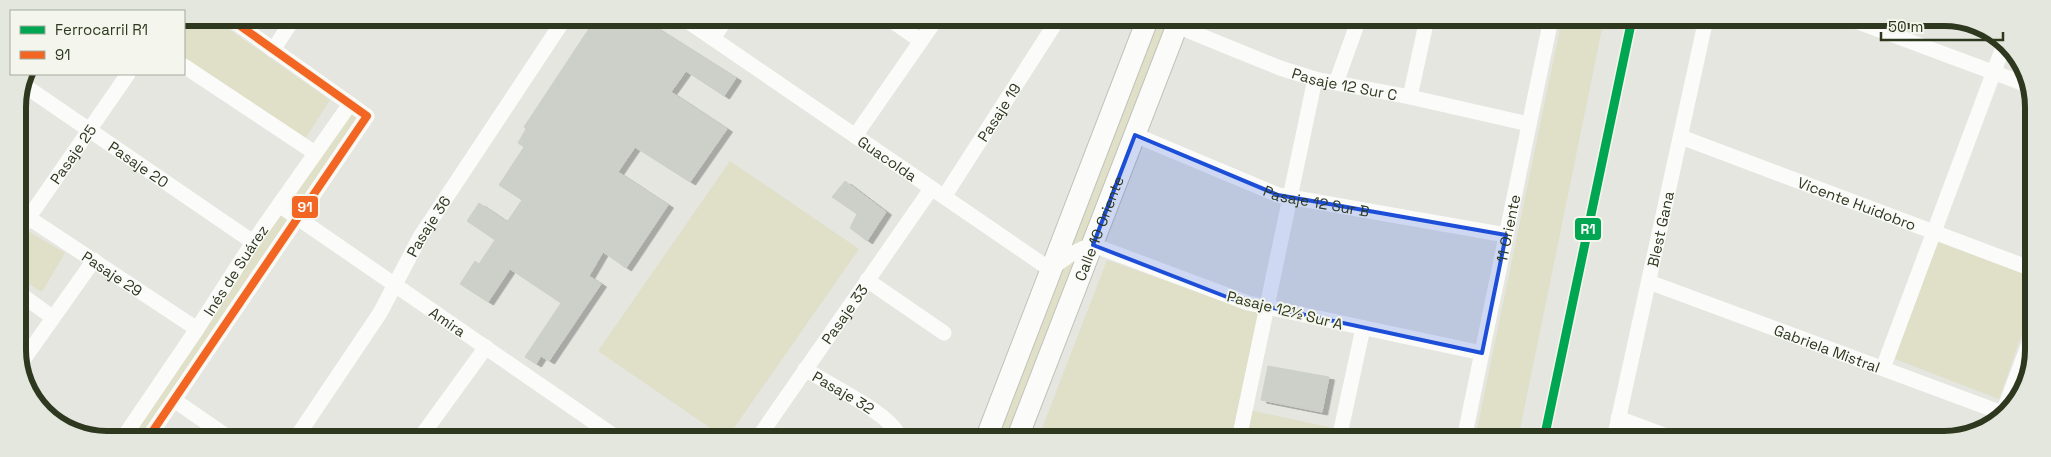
<svg xmlns="http://www.w3.org/2000/svg" width="2051" height="457" font-family="'Space Grotesk',sans-serif">
<defs>
<filter id="shadow"><feDropShadow dx="5.5" dy="3" stdDeviation="0" flood-color="#0004"/></filter>
</defs>
<rect width="100%" height="100%" fill="#e5e6e0"/>
<!-- green -->
<path fill="#e0dfc8" d="M184,18H213L330,100L305,139L184,59Z
M1153,18H1178L1014,439H990Z
M1562,19H1604L1518,439H1475Z
M345,103L360,114L140,438H118Z
M730,161L859,249L727,438H725L598,351Z
M26,230L65,253L42,292L19,278V243Z
M1939,238L2032,274V305L1999,399L1895,359Z
M1107,260L1261,314L1232,439H1038Z
M1249,410L1329,427L1327,439H1243Z"/>
<!-- building -->
<path fill="#cdcfc9" stroke="#cdcfc9" filter="url(#shadow)" d="M596,18H641L736,78L724,96L686,71L671,92L727,129L690,182L635,147L618,172L668,205L626,268L603,252L589,276L601,284L549,361L541,356L536,364L525,357L561,303L510,269L488,302L460,284L475,261L479,264L495,240L467,221L479,203L507,222L522,200L499,185L524,147L518,143L526,129L524,127Z
M845,181L886,212L867,241L850,228L857,214L832,197Z
M1268,366L1329,377L1322,412L1261,400Z"/>
<g fill="none" stroke-linecap="round" stroke-linejoin="round">
<defs>
<g id="secondary">
<path d="M986,439L1148,18"/>
<path id="s17" d="M1017,439L1180,18"/>
</g>
</defs>
<!-- secondary casing -->
<use href="#secondary" stroke="#c0c3b9" stroke-width="23"/>
<!-- street -->
<g stroke="#fbfbfa" stroke-width="15">
<path id="s1" d="M683,18L1051,270C1064,257 1076,250 1093,245L1248,303L1482,353"/>
<path d="M888,18L921,41"/>
<path id="s2" d="M1168,18L1177,26L1238,51L1280,68L1315,79L1410,97L1529,124"/>
<path d="M1850,19L2030,86"/>
<path d="M713,38L727,18"/>
<path d="M273,50L294,18"/>
<path d="M184,66L315,153"/>
<path d="M1336,83L1359,19"/>
<path id="s3" d="M25,86L253,242"/>
<path d="M1410,97L1427,19"/>
<path id="s4" d="M1135,135L1278,195L1506,235"/>
<path d="M855,136L937,18"/>
<path id="s5" d="M1681,137L2032,269"/>
<path id="s6" d="M944,197L1053,27"/>
<path id="s7" d="M279,205L617,438"/>
<path id="s8" d="M29,218L197,329"/>
<path id="s9" d="M18,233L128,74"/>
<path d="M867,280L944,333"/>
<path id="s10" d="M1649,282L2005,414"/>
<path d="M19,293L52,317"/>
<path d="M19,366L94,260"/>
<path d="M1883,368L2005,42"/>
<path id="s11" d="M805,369C828,384 878,408 894,428C897,431 898,434 897,438"/>
<path d="M174,400L229,438"/>
<path d="M1618,418L1675,439"/>
<path d="M2001,418L2032,335"/>
<path id="s12" d="M123,438L197,329L253,242L350,104"/>
<path d="M148,438L367,116L229,18"/>
<path id="s13" d="M296,438L380,313L420,237L565,18"/>
<path d="M420,438L486,347"/>
<path id="s14" d="M758,438L931,189"/>
<path d="M1239,439L1315,79"/>
<path d="M1339,439L1363,328"/>
<path id="s15" d="M1464,439L1551,19"/>
<path id="s16" d="M1614,439L1706,19"/>
</g>
<!-- secondary -->
<use href="#secondary" stroke="#fbfbfa" stroke-width="21"/>
<defs>
<path id="bus-1" d="M148,438L367,116L229,18"/>
</defs>
<!-- bus-1 casing -->
<use href="#bus-1" stroke="#f4f6ed" stroke-width="11"/>
<!-- bus-1 -->
<use href="#bus-1" stroke="#f26522" stroke-width="8"/>
<defs>
<path id="rail-1" d="M1544,439L1632,19"/>
</defs>
<!-- rail-1 casing -->
<use href="#rail-1" stroke="#f4f6ed" stroke-width="12"/>
<!-- rail-1 -->
<use href="#rail-1" stroke="#00a651" stroke-width="9"/>
</g>
<!-- marked area -->
<path fill="#1d4ed8" fill-opacity="0.2" stroke="#1d4ed8" stroke-width="4" stroke-linejoin="round" d="M1135,135L1278,195L1506,235L1482,353L1232,299L1093,245Z"/>
<g text-anchor="middle" dominant-baseline="central" stroke-width="4" stroke-linejoin="round" paint-order="stroke">
<!-- street labels -->
<g font-size="15" fill="#2e381f" stroke="#f4f6ed">
<text stroke="none"><textPath href="#s2" startOffset="190">Pasaje 12 Sur C</textPath></text>
<text stroke="none"><textPath href="#s6" startOffset="101">Pasaje 19</textPath></text>
<text stroke="none"><textPath href="#s9" startOffset="96">Pasaje 25</textPath></text>
<text stroke="none"><textPath href="#s1" startOffset="248">Guacolda</textPath></text>
<text stroke="none"><textPath href="#s3" startOffset="138">Pasaje 20</textPath></text>
<text stroke="none"><textPath href="#s4" startOffset="194">Pasaje 12 Sur B</textPath></text>
<text stroke="none"><textPath href="#s5" startOffset="188">Vicente Huidobro</textPath></text>
<text stroke="none"><textPath href="#s13" startOffset="250">Pasaje 36</textPath></text>
<text stroke="none"><textPath href="#s17" startOffset="226">Calle 10 Oriente</textPath></text>
<text stroke="none"><textPath href="#s15" startOffset="215">11 Oriente</textPath></text>
<text stroke="none"><textPath href="#s16" startOffset="215">Blest Gana</textPath></text>
<text stroke="none"><textPath href="#s12" startOffset="202">Inés de Suárez</textPath></text>
<text stroke="none"><textPath href="#s8" startOffset="100">Pasaje 29</textPath></text>
<text transform="translate(1285 310) rotate(14)">Pasaje 12½ Sur A</text>
<text stroke="none"><textPath href="#s14" startOffset="151">Pasaje 33</textPath></text>
<text stroke="none"><textPath href="#s7" startOffset="205">Amira</textPath></text>
<text stroke="none"><textPath href="#s10" startOffset="190">Gabriela Mistral</textPath></text>
<text stroke="none"><textPath href="#s11" startOffset="45">Pasaje 32</textPath></text>
</g>
</g>
<!-- crop -->
<path d="M0 0H2051V457H0ZM107 26H1944A81 81 0 0 1 2025 107V350A81 81 0 0 1 1944 431H107A81 81 0 0 1 26 350V107A81 81 0 0 1 107 26Z" fill="#e4e7dd" fill-rule="evenodd"/>
<path fill="none" stroke="#2e381f" stroke-width="6" d="M107 26H1944A81 81 0 0 1 2025 107V350A81 81 0 0 1 1944 431H107A81 81 0 0 1 26 350V107A81 81 0 0 1 107 26Z"/>
<g stroke="#f4f6ed" stroke-width="2">
<rect x="291" y="195" width="28" height="24" rx="5" fill="#f26522"/>
<rect x="1574" y="217" width="28" height="24" rx="5" fill="#00a651"/>
</g>
<g font-size="14" text-anchor="middle" font-weight="bold" fill="#fff">
<text x="305" y="212">91</text>
<text x="1588" y="234">R1</text>
</g>
<!-- legend -->
<rect x="10" y="10" width="175" height="65" fill="#f4f6ed" stroke="#a5aa9b"/>
<rect x="20" y="26" width="25" height="8" fill="#00a651" stroke="#a5aa9b"/>
<text x="55" y="35" font-size="15" fill="#2e381f">Ferrocarril R1</text>
<rect x="20" y="51" width="25" height="8" fill="#f26522" stroke="#a5aa9b"/>
<text x="55" y="60" font-size="15" fill="#2e381f">91</text>
<!-- scale -->
<path d="M1881 32v8h122v-8" fill="none" stroke="#2e381f" stroke-width="2.5"/>
<text x="1888" y="32" font-size="15" fill="#2e381f" stroke="#f4f6ed" stroke-width="4" paint-order="stroke">50 m</text>
</svg>
